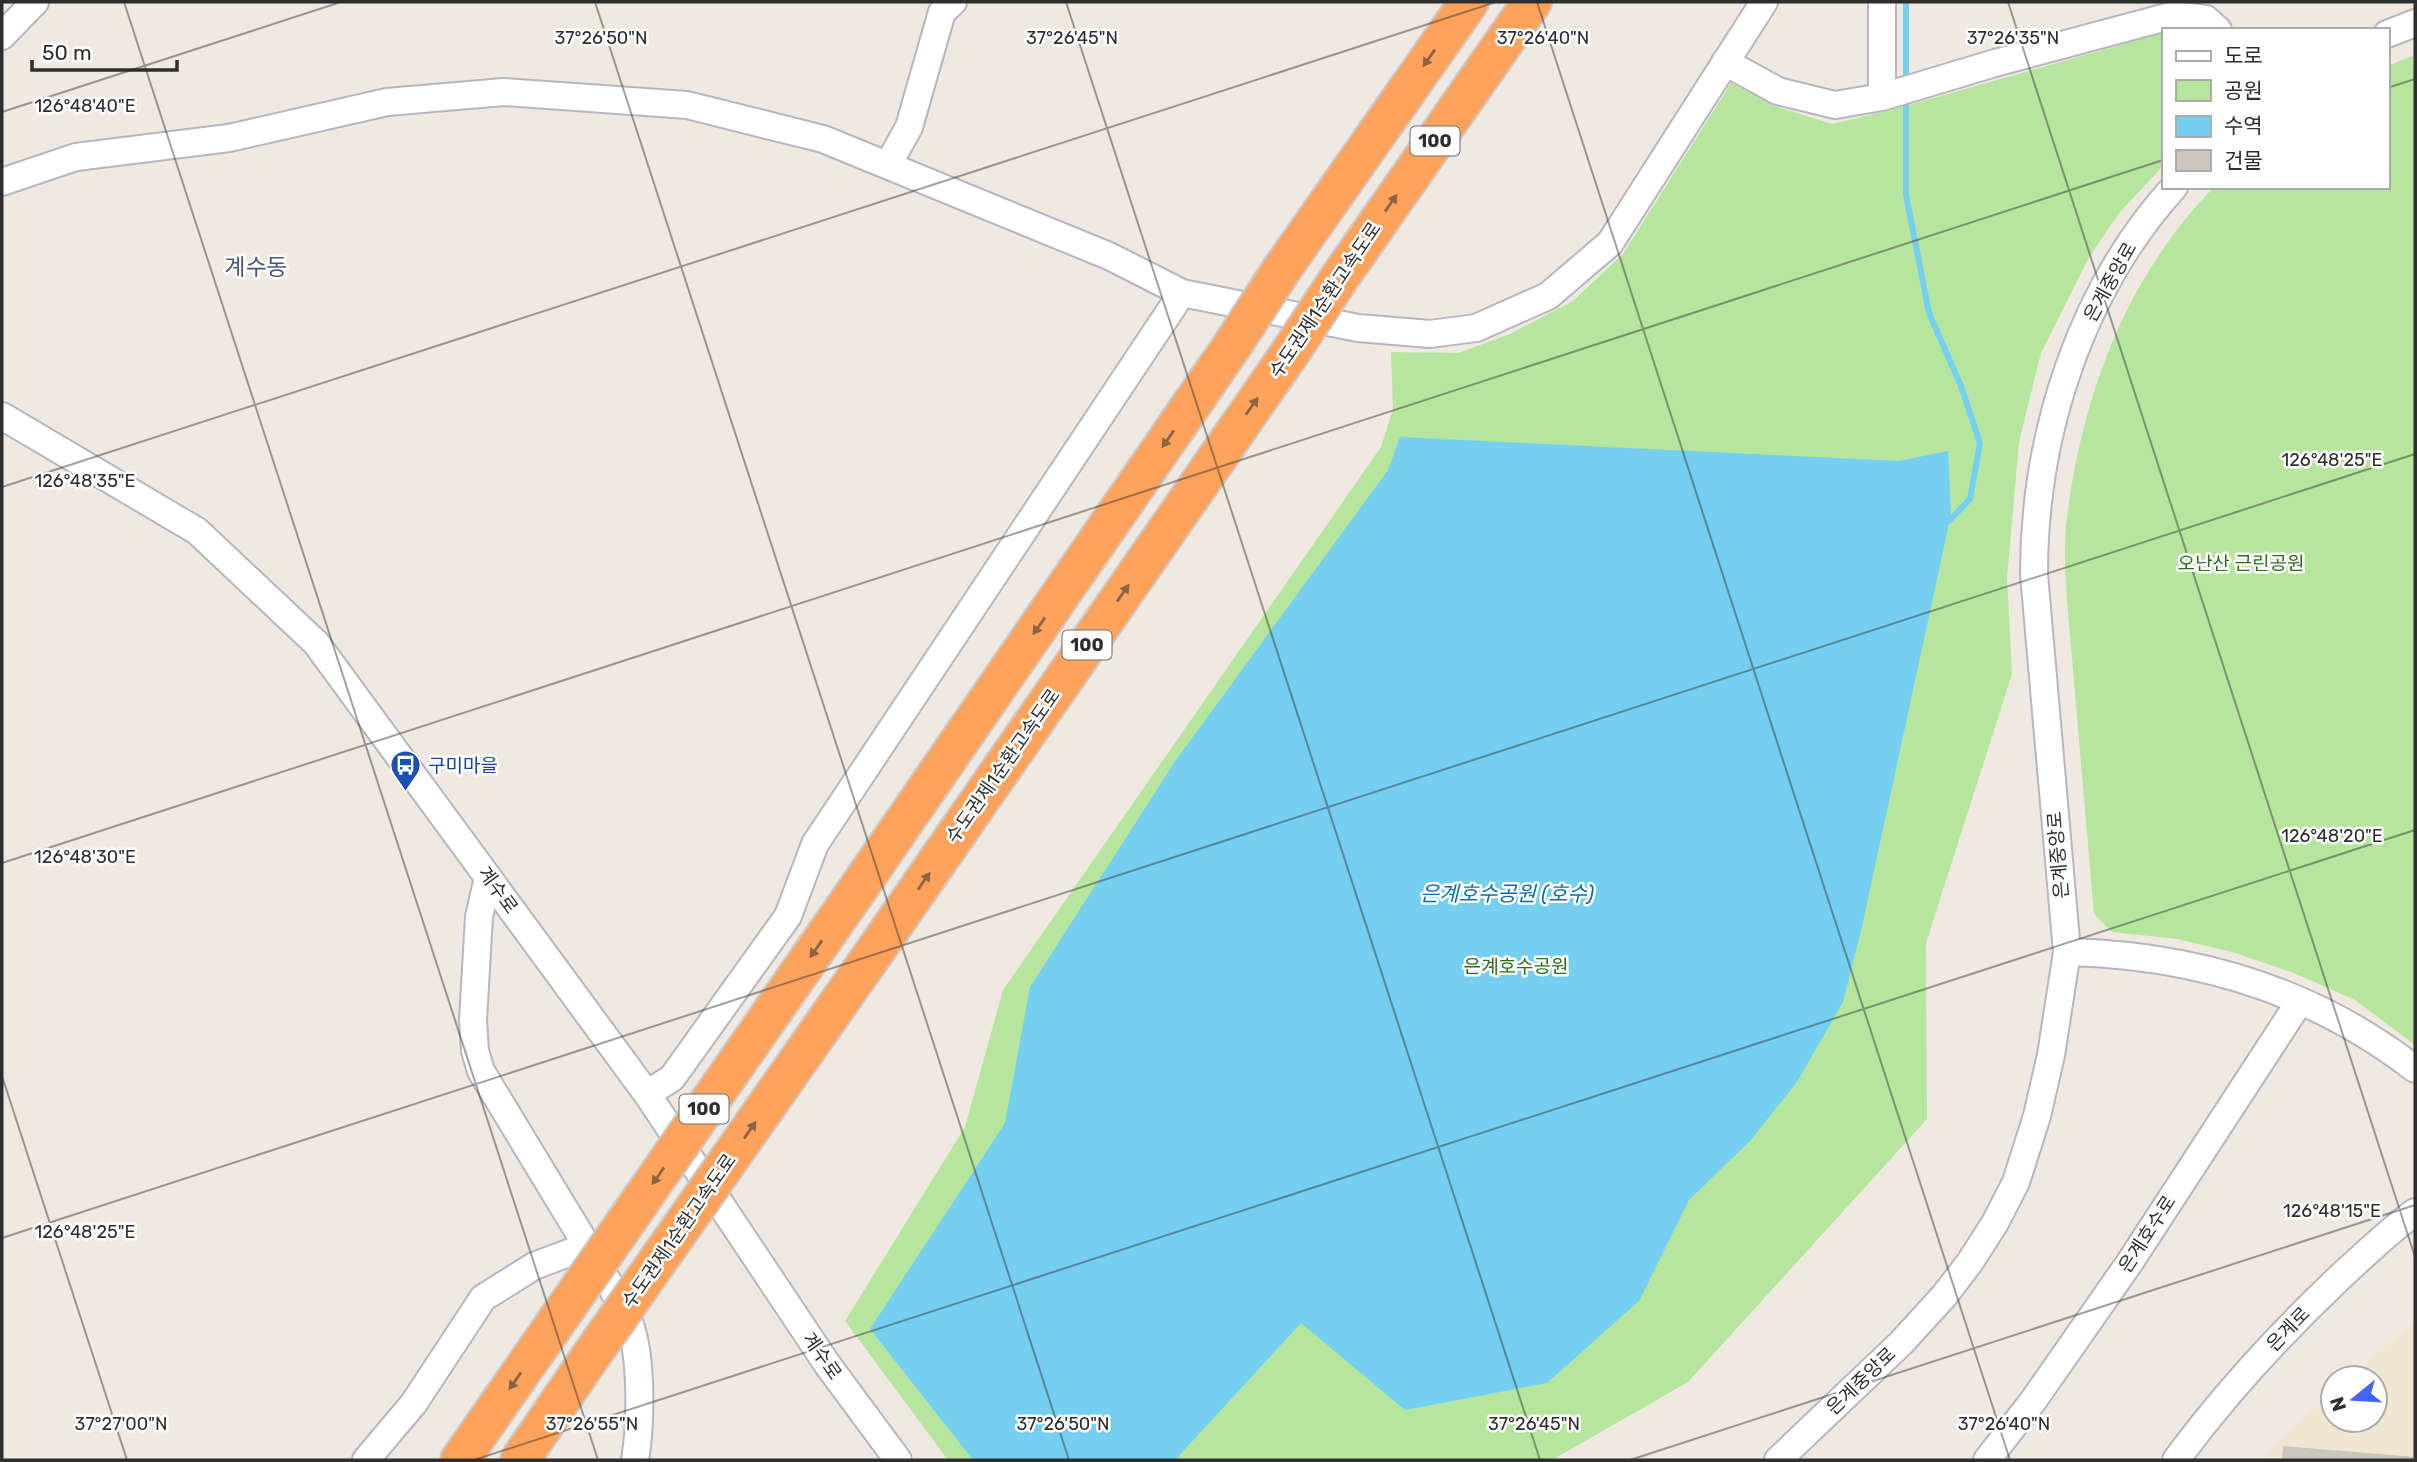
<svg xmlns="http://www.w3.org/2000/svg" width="2417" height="1462" font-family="Rubik,'Noto Sans KR',sans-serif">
<rect width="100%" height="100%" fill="#efe9e1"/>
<!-- education -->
<path fill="#f0e6d1" d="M2415,1321V1460H2262L2271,1448L2333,1392V1420H2375V1378H2349Z"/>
<!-- green -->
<path fill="#b6e59e" d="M2163,33V166L2119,213L2088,259L2041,353L2019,442L2007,578L2012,674L1926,943L1927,1119L1688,1382L1552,1460H948L845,1321L965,1127L1003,990L1381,447L1393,409L1391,352L1458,353L1510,334L1573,301L1623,254L1731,83L1778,107L1832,124L1891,110Z
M2415,55V1045L2355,1000L2294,973L2232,952L2177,939L2112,932L2094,914C2087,833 2080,752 2073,670C2070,626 2062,570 2066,527C2080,401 2124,279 2214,187H2387V66Z"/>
<!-- water -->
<path fill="#75cff0" d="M1400,437L1899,461L1948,451L1951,514L1861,931L1843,1002L1797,1082L1750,1141L1689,1200L1639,1301L1547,1383L1405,1410L1301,1323L1175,1460H973L870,1329L1005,1123L1030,987L1176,760L1388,470Z"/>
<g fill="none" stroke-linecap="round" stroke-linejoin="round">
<!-- stream -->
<path stroke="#75cff0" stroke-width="6" d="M1906,82V2
M1906,96V195L1929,313L1961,386L1980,443L1970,499L1949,521"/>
</g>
<!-- building -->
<path fill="#cbc7bf" stroke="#cbc5ba" stroke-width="2" d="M2284,1447L2415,1458V1460H2283Z"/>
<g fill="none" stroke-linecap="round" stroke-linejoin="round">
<defs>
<path id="minor" d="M1882,2V97
M2387,34L2415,23
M2,36L35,2
M1725,62L1778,91L1835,105L1882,97L1995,63L2174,15L2206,19L2218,30
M888,165L909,127L942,12L953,2
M2,182L76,157L229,138L387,102L504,92L687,105L823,139L1109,256L1182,293L1358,328L1430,334L1476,328L1548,296L1610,243L1764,2
M2,416L197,531L316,643L647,1094L827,1364L898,1460
M2067,952C2195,955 2313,990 2415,1069
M647,1094L672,1078L788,916L815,844L1182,293
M591,1253C603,1275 622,1301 630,1325C642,1358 641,1425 635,1460
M366,1460L414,1403L483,1298L534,1266L587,1246L481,1071L475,1051L473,1020L479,917L488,877
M1778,1460L1901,1343L1944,1296L1970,1262L1995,1223L2016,1182L2037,1116L2051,1055L2067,952L2034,574C2034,435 2080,291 2174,187
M1987,1460L2033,1401L2130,1262L2300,1001
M2176,1460C2224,1395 2279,1335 2338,1279C2363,1256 2388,1232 2415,1212"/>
<path id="highway" d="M1282,269L1469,2
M1338,280L1532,2
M855,893L1234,343
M885,937L1290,353
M460,1460L554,1325
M520,1460L584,1366"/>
</defs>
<!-- minor casing -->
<use href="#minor" stroke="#b4b7c1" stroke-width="30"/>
<!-- highway casing -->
<use href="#highway" stroke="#c9c9c9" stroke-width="42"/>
<!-- minor -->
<use href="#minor" stroke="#fff" stroke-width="26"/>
<!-- highway -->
<use href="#highway" stroke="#ffa35c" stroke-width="38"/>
<defs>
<path id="highway-bridge" d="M1234,343L1282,269
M1290,353L1338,280
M554,1325L855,893
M584,1366L885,937"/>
</defs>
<!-- highway-bridge casing -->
<use href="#highway-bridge" stroke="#c9c9c9" stroke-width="42" stroke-linecap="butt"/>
<!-- highway-bridge -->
<use href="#highway-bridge" stroke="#ffa35c" stroke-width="38"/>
</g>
<!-- one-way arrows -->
<defs><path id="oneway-solid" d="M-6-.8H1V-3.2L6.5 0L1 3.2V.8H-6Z" transform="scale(1.75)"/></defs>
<g fill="#8c6343">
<use href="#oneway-solid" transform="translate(1429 58) rotate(125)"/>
<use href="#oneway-solid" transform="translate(1391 203) rotate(-55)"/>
<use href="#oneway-solid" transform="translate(1252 406) rotate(-55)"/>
<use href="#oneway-solid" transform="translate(1168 439) rotate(125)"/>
<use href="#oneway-solid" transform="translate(1123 593) rotate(-55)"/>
<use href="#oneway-solid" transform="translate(1039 626) rotate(125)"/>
<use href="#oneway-solid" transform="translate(924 881) rotate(-55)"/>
<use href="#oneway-solid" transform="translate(816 949) rotate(125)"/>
<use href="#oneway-solid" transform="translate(750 1130) rotate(-55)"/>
<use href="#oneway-solid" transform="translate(658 1176) rotate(125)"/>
<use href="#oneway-solid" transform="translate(515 1381) rotate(125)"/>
</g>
<!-- ticks -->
<path fill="none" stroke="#2e2e2e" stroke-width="2" stroke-opacity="0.45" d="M124,2L598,1460M595,2L1069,1460M1066,2L1540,1460M1537,2L2010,1460M2008,2L2415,1257M2387,88L2415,79M2,112L341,2M2,487L1496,2M2,863L2163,160M2,1076L127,1460M2,1238L2415,454M474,1460L2415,830M1630,1460L2415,1205"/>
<!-- icons -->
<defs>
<symbol id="bus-pin" viewBox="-11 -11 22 30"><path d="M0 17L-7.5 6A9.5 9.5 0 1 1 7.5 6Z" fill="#1a4fb4" stroke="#fff"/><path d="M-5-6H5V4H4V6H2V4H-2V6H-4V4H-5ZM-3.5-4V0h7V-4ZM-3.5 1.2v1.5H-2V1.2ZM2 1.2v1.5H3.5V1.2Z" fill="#fff"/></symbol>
</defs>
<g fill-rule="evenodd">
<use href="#bus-pin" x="388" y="748" width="35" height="47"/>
</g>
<g text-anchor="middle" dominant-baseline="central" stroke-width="5" stroke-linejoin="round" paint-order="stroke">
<!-- shield labels -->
<g fill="#fff" stroke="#6d6d6d" stroke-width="2">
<rect x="1410.5" y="126.5" width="49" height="29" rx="5"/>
<rect x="1062.5" y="630.5" width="49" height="29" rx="5"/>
<rect x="679.5" y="1094.5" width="49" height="29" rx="5"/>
</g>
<g font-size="18" font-weight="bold" fill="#2e2e2e">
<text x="1435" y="141">100</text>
<text x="1087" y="645">100</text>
<text x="704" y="1109">100</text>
</g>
<!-- street labels -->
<g font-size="19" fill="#2e2e2e" stroke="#fff">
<text transform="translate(2110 282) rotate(-61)">은계중앙로</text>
<text transform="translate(1325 300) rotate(-56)">수도권제1순환고속도로</text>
<text transform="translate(1003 766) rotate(-55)">수도권제1순환고속도로</text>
<text transform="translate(2058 855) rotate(-95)">은계중앙로</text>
<text transform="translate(498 890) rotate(54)">계수로</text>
<text transform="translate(679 1231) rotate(-55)">수도권제1순환고속도로</text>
<text transform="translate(2147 1234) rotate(-57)">은계호수로</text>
<text transform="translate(2288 1329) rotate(-46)">은계로</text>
<text transform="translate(822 1356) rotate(55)">계수로</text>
<text transform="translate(1861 1381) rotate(-44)">은계중앙로</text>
</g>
<!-- park labels -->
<g font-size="19" fill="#2c6e1b" stroke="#fff">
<text x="2241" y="563">오난산 근린공원</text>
<text x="1516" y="966">은계호수공원</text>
</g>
<!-- transit labels -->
<g font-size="19" fill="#164399" stroke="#fff" text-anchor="start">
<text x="428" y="765">구미마을</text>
</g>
<!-- water labels -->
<g font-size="21" font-style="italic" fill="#0d6fa3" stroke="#fff">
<text x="1507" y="893">은계호수공원 (호수)</text>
</g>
<!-- quarter labels -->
<g font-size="23" fill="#4d5680" stroke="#fff">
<text x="256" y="267">계수동</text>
</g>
</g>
<g font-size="18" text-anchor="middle" fill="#2e2e2e" stroke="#fff" stroke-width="5" stroke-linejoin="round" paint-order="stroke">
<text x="601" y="44">37°26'50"N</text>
<text x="1072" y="44">37°26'45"N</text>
<text x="1543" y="44">37°26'40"N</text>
<text x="2013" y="44">37°26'35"N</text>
<text x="85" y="112">126°48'40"E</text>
<text x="2332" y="466">126°48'25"E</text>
<text x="85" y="487">126°48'35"E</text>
<text x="2332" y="842">126°48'20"E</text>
<text x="85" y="863">126°48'30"E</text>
<text x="2332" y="1217">126°48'15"E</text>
<text x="85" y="1238">126°48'25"E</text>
<text x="121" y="1430">37°27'00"N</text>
<text x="592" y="1430">37°26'55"N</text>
<text x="1063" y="1430">37°26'50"N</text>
<text x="1534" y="1430">37°26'45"N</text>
<text x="2004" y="1430">37°26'40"N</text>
</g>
<!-- border -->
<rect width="2417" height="1462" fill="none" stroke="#2e2e2e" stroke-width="7"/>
<!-- legend -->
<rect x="2162" y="28" width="228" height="161" fill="#ffffff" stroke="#ababab" stroke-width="2"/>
<rect x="2176" y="51" width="35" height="10" fill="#ffffff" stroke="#ababab" stroke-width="2"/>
<text x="2224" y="63" font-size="21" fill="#2e2e2e">도로</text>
<rect x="2176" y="80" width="35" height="21" fill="#b6e59e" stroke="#ababab" stroke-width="2"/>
<text x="2224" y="98" font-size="21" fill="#2e2e2e">공원</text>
<rect x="2176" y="116" width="35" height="21" fill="#75cff0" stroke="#ababab" stroke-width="2"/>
<text x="2224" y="133" font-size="21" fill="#2e2e2e">수역</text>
<rect x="2176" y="150" width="35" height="21" fill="#cbc7bf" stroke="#ababab" stroke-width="2"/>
<text x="2224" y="168" font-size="21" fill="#2e2e2e">건물</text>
<!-- north arrow -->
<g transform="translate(2354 1399) rotate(252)"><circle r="33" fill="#ffffff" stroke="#ababab" stroke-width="2"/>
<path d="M0-5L12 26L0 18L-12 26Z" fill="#4264fb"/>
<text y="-10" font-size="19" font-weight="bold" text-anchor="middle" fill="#2e2e2e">N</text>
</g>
<!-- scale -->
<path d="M32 60v10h145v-10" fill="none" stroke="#2e2e2e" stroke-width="3.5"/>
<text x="42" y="60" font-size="21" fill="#2e2e2e" stroke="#ffffff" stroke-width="5" paint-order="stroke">50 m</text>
</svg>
